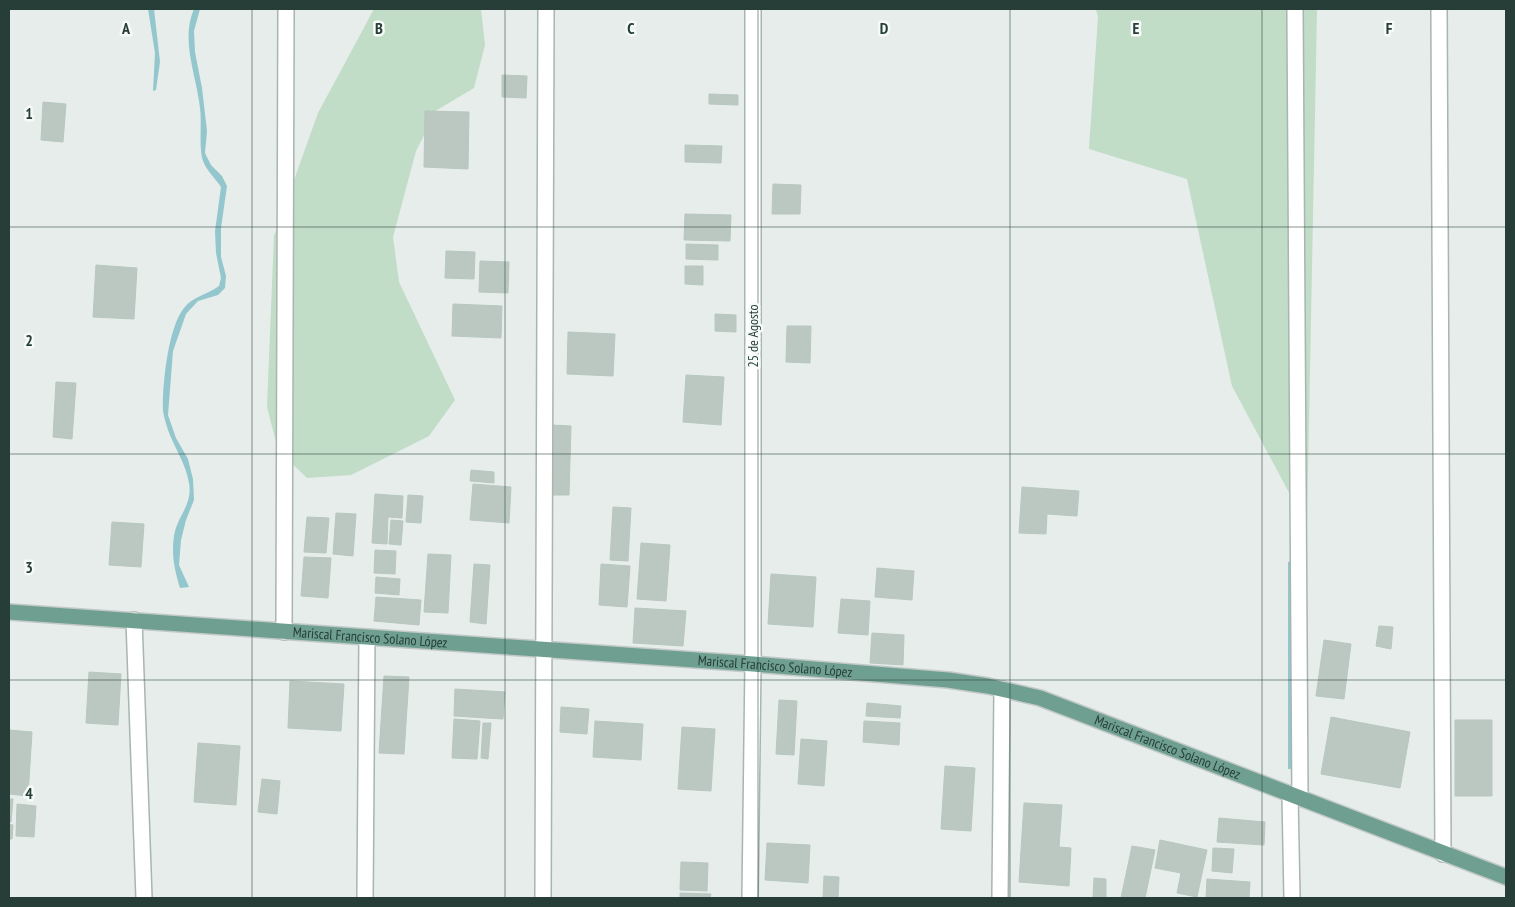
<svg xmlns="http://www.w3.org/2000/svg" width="1515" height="907" font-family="'PT Sans Narrow',sans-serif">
<rect width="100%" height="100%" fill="#e6edea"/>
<!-- green -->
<path fill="#c1dcc7" d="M374,9H481L485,45L474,88L437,110L416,151L393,237L399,282L455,400L429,436L351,475L307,478L278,450L267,407L274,236L318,113Z
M1096,9H1317L1307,526L1232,386L1187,179L1089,149L1098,17Z"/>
<!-- water -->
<path fill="#93c7cd" d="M148,9H154L160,62L156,90L153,91L155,53Z
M194,9H200L194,31L195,52L202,88L207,131L205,153L211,165L222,176L227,186L221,228V257L226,276L225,288L218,295L198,301L186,314L173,351L168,415L176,438L188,459L193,479L194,500L186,520L181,540L179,565L189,587L180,588C175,571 171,555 174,536C177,516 193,505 189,483C186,464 174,447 168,430C166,424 164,417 163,411C162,387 168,327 184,308C193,296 207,295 219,286L221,278L216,253L215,231L221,187C215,178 205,169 202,158C199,142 202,124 200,108C197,77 180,40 194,9Z
M1291,561V769H1288V562Z"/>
<!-- building -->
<path fill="#bbc8c2" stroke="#b8c7c0" d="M502,75L527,76L526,98L502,97Z
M709,94L738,95V105L709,104Z
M43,102L66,104L63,142L41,140Z
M425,111L469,112L468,169L424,167Z
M685,145L722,146L721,163L685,162Z
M773,184L801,185L800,214H772Z
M685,214L731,215L730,241L684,240Z
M686,244L718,245V260L686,259Z
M446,251L475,252L474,279L445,278Z
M480,261L509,262L508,293L479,292Z
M96,265L137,268L134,319L93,317Z
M685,266H703V285L685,284Z
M453,304L502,306L501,338L452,336Z
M715,314L736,315V332L715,331Z
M787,326H811L810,363L786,362Z
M568,332L615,334L613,376L567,374Z
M686,375L724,377L721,425L683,422Z
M56,382L76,383L72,439L53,437Z
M552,425L571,426L569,495H550Z
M471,470L494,472V483L470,481Z
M473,484L511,487L509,523L470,520Z
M1022,487L1079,491L1077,516L1047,514L1046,534L1019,533Z
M375,494L403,496L402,518L388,517L387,544L372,543Z
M408,495L423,496L421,523L406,522Z
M613,507L631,508L628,561L610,560Z
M336,513L356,514L353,556L333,554Z
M307,517L329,518L326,553L304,552Z
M391,520L403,521L401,545L389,544Z
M112,522L144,524L141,567L109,565Z
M641,543L670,545L666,601L637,599Z
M375,550L396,551L395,574L374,573Z
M428,554L451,555L448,613L424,612Z
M304,557L331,558L328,598L301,596Z
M474,564L490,565L486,624L470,622Z
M601,564L630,566L627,607L599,605Z
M877,568L914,571L912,600L875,597Z
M771,574L816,577L813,627L768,624Z
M376,577L400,579L399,595L375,593Z
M376,597L421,600L419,625L374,621Z
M841,599L870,601L868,635L838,633Z
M635,608L686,611L683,646L633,643Z
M1379,626L1393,627L1391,649L1376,646Z
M872,633L904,635L903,665L870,663Z
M1324,640L1351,644L1344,699L1316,696Z
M89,672L121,674L118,725L86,723Z
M384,676L409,677L404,754L379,753Z
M290,681L344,684L341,731L288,728Z
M455,689L505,692L503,719L454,716Z
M779,700L797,701L794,755L776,754Z
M867,703L901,706L900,718L866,716Z
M561,707L589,709L587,734L560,732Z
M1331,717L1410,732L1400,788L1321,774Z
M454,719L480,721L477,759L452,758Z
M1455,720H1492V796H1455Z
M595,721L643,724L641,760L593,757Z
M864,721L900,723L899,745L863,742Z
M483,723H491L488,759L481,758Z
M682,727L715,729L711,791L678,789Z
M9,730L32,732L28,796L9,794Z
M801,739L827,741L824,786L798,784Z
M198,743L240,746L236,805L194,802Z
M945,766L975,768L971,831L941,829Z
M262,779L280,781L277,814L258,812Z
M9,799H13L11,822H9Z
M1024,803L1062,805L1059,847L1071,848L1069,886L1019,882Z
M17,804L36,806L34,837L16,836Z
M1219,818L1265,822L1264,845L1217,842Z
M9,824L13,825L12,839H9Z
M1160,840L1207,850L1197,897L1177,893L1181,873L1155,868Z
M767,843L810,845L808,883L765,880Z
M1132,846L1155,850L1145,898H1121Z
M1213,848L1234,849L1232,873L1212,871Z
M681,862L708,863L707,891L680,890Z
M824,876L839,877L838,898H823Z
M1094,878L1106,879V898H1093Z
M1207,879L1250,882L1249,898H1206Z
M680,893L711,894L710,898H680Z"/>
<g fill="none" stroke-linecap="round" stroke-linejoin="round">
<defs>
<path id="minor" d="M1295,9L1300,798
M1439,9L1443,854
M134,620L144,898
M284,632L286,9
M1290,795L1292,898
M365,898L367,638
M543,898L546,9
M750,898L753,664V9
M1000,898L1002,689"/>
<g id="major">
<path id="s1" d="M9,612L753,664L948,680L988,686L1040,698L1506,877"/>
</g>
</defs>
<!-- minor casing -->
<use href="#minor" stroke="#a9b5b1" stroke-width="18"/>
<!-- major casing -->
<use href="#major" stroke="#c2c9c7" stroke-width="18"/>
<!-- minor -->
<use href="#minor" stroke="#fff" stroke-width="15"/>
<!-- major -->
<use href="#major" stroke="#6e9f90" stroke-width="15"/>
</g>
<!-- grid -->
<path fill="none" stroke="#263e37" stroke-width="1" stroke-opacity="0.55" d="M252,9V898M505,9V898M758,9V898M1010,9V898M1262,9V898M9,227H1506M9,454H1506M9,680H1506"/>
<g text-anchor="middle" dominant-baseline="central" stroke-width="5" stroke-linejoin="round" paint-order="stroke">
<!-- street labels -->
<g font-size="14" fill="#263e37" stroke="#f6faf8">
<text transform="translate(753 336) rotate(-90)">25 de Agosto</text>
<text stroke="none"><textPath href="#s1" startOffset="362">Mariscal Francisco Solano López</textPath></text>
<text stroke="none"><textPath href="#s1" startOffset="768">Mariscal Francisco Solano López</textPath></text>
<text stroke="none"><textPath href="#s1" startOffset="1172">Mariscal Francisco Solano López</textPath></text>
</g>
</g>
<g font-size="16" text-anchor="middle" font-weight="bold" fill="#263e37" stroke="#f6faf8" stroke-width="5" stroke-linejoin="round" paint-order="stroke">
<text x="126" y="34">A</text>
<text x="379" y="34">B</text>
<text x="631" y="34">C</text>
<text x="884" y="34">D</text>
<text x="1136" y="34">E</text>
<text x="1389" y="34">F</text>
<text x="29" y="119">1</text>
<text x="29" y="346">2</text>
<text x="29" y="573">3</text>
<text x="29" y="799">4</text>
</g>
<!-- border -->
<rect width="1515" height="907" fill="none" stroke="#263e37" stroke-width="20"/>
</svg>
